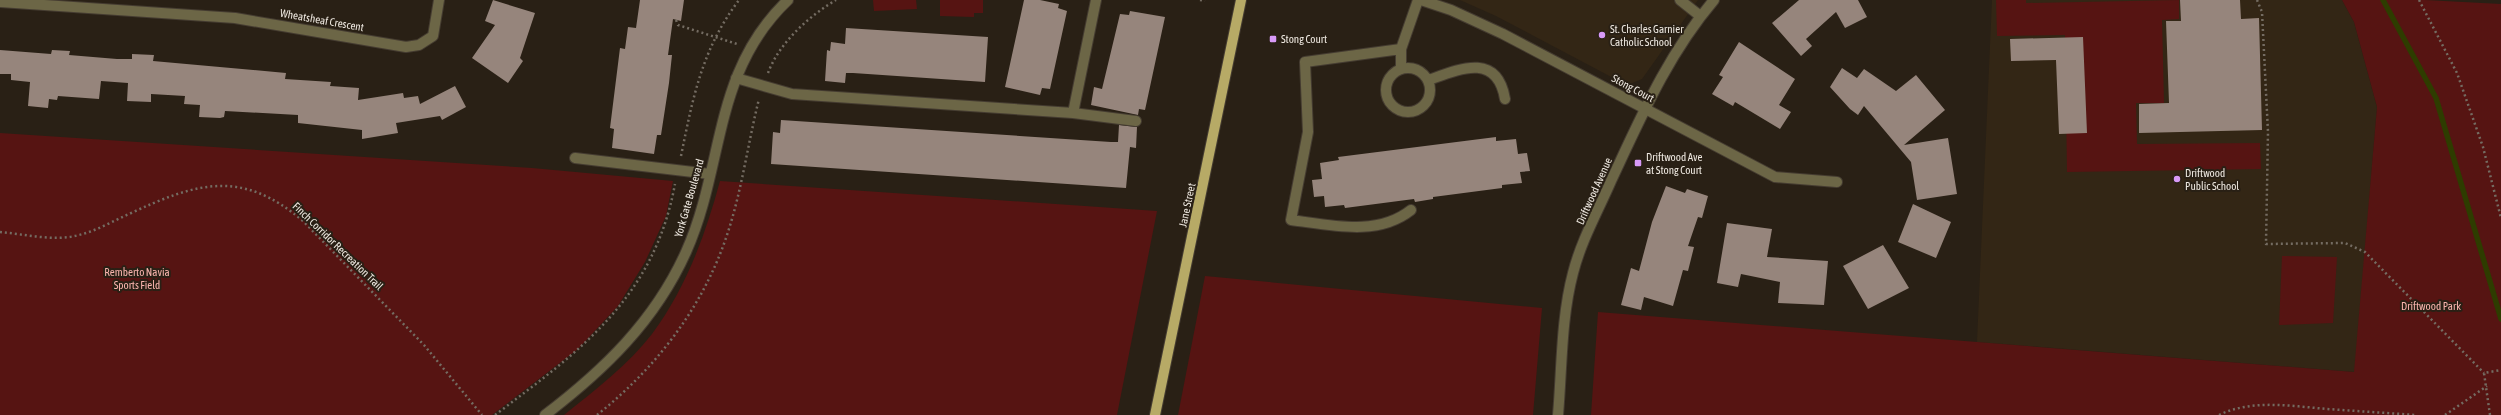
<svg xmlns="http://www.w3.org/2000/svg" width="2501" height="415" font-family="'Asap Condensed',sans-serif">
<rect width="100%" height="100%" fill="#292015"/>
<!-- built -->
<path fill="#332615" d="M1460,0H1698L1642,79L1630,84L1617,80L1496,16Z
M1992,0H2342L2354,22L2377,107L2355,372L1977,342Z"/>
<!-- green -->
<path fill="#561412" d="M873,0H916L917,9L874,11Z
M940,0H983V13H974V17L940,16Z
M1996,0H2026V3L2179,0V19L2162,20L2164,103H2136L2137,144L2260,143L2261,169L2067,172L2065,35L1997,36Z
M2342,0H2425L2501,4V415H1591L1598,312L2354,372L2377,107L2354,22Z
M0,133L532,168L673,181L666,216L645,262L618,306L578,349L492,415H0Z
M720,181L1157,211L1117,415H564C594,391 629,364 652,334C686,288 705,236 720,181Z
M2282,256L2337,257L2333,323L2279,325Z
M1205,276L1542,308L1533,415H1178Z"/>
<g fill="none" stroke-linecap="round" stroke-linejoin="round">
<!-- stream -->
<path stroke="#2e3c00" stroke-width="5.5" d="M2383,0L2436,98L2501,319"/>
</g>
<!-- building -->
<path fill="#96857c" d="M493,0L535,13L520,58L523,61L508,83L472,58L495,25L485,21Z
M640,0H684L681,21L673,19L668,55H672L669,83L661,135H657L654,154L612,148L614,129L610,128L620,48L625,49L628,27L636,28Z
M1024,0H1040L1059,4L1058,8L1067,11L1050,89L1042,88L1040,95L1005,87Z
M1799,0H1858L1867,17L1845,28L1836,12L1806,39L1812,46L1801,56L1772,23Z
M2180,0H2240L2241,19L2259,18L2262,130L2139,133V104L2169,103L2166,21H2181Z
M1130,11L1165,17L1145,110L1139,109L1138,115L1091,105L1094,87L1102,89L1120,14L1129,15Z
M846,28L988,37L985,82L853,73H846L845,83L825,81L827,50L830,51L831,42L845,44Z
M2083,37L2087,133L2059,134L2056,60L2011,61L2010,39Z
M1739,42L1795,79L1779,105L1791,112L1780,129L1735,102L1733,106L1712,94L1723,77L1719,75Z
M0,50L51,54L52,50L70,51L69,55L117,59H132V54L154,55L153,61L286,73L285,79L331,82L330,86L359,88L358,100L403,93L404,98L418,96L420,104L455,86L466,107L442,120L440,116L396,123L398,133L362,139V130L298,123V115L225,111L224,117L220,118L199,117L200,105L184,104L185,96L151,94V102L127,101L128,83L101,81L99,99L58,96L57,100L49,99L48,108L28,106L30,82L11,80V74H0Z
M1842,68L1857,78L1864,69L1896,91L1916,75L1945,110L1904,145L1948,138L1957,194L1917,200L1911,162L1864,106L1858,115L1850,109L1830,87Z
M781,120L1111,142H1118L1119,125L1137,127L1136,148L1130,147L1126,188L771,164L773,132L780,133Z
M1496,137V141L1516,139L1518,154L1527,153L1530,171L1520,172L1522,183L1502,185V188L1433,197V199L1415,202L1414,199L1345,208L1344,205L1325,207L1324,196L1314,197L1312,180L1322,179L1320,163L1339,160L1338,157Z
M1666,186L1685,193L1687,189L1708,196L1702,218L1698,217L1688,246L1694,247L1688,271L1683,270L1673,306L1644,297L1641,310L1621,305L1631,268L1639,271L1652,222Z
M1913,204L1951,222L1936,258L1898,242Z
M1727,223L1772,229L1767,257L1828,261L1824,305L1778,303L1780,282L1741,274L1738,287L1717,283Z
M1883,245L1909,288L1868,309L1843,266Z"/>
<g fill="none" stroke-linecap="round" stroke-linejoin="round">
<defs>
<path id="minor" d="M1421,0L1451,10L1503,34L1775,177L1837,182
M1680,0L1699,15
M0,2L235,18L406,47L419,45L433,36L439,0
M1386 90a22 22 0 1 1 44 0a22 22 0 1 1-44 0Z
M1401,68V49
M736,78L792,94L1073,113L1136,121
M1429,80C1459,69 1497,52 1505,99
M1073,113L1096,0
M575,158L710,174
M1411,210C1377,237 1331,225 1291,220L1308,132L1305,62L1401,49L1418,0
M545,415C604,370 655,321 686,252C725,165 712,72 788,0
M1558,415C1562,369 1561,318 1573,273C1581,241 1598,211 1611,181C1641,117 1668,54 1714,0"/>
<path id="major" d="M1155,415L1241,0"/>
</defs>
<!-- minor casing -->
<use href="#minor" stroke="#453c31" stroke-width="12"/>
<!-- major casing -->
<use href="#major" stroke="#453c31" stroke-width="12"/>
<!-- path -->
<path stroke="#746c62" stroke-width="2.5" stroke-dasharray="2 3" stroke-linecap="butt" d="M1200,0L1205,1
M2257,0L2262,12L2268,132L2266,244L2345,243L2365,252L2484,373
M2419,0L2457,73L2483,147L2501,218
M676,20L678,25L737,44
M768,73C779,43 809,16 836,0
M681,156C693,97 702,49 739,0
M0,232C25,234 54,242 79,235C96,231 113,221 129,214C196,183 241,168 303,221L424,345L482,415
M495,415C581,350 654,298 675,184
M597,415C657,367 704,306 728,232C742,189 748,143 759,99
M2219,415C2252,399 2291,406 2327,409C2357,411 2386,413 2416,415
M2445,415L2487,386
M2490,415L2484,373L2501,370"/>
<!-- minor -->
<use href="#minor" stroke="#6c6646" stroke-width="10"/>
<!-- major -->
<use href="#major" stroke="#b7aa66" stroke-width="10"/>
</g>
<!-- markers -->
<g fill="#d89af8" stroke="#292015" stroke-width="1.5">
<circle cx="1602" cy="35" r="4"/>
<rect x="1269" y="35" width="8" height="8" rx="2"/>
<rect x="1634" y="159" width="8" height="8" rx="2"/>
<circle cx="2177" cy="179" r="4"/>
</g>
<g text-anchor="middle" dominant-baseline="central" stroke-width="4" stroke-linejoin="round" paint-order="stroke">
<!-- street labels -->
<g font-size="11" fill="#eee8e0" stroke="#292015">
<text transform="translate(322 20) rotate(10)">Wheatsheaf Crescent</text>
<text transform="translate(1633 88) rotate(28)">Stong Court</text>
<text transform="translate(1594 191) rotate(-66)">Driftwood Avenue</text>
<text transform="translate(689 198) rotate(-74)">York Gate Boulevard</text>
<text transform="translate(1187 205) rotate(-78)">Jane Street</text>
<text transform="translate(338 246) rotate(44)">Finch Corridor Recreation Trail</text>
</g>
<!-- poi labels -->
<g font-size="11" fill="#eee8e0" stroke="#292015" text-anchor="start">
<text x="1610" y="29">St. Charles Garnier<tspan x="1610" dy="13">Catholic School</tspan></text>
<text x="1281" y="39">Stong Court</text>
<text x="1646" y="157">Driftwood Ave<tspan x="1646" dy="13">at Stong Court</tspan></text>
<text x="2185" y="173">Driftwood<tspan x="2185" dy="13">Public School</tspan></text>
</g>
<!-- park labels -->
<g font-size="11" fill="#f9b4ad" stroke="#292015">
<text x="137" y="272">Remberto Navia<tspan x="137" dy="13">Sports Field</tspan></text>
<text x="2431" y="306">Driftwood Park</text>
</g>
</g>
</svg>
